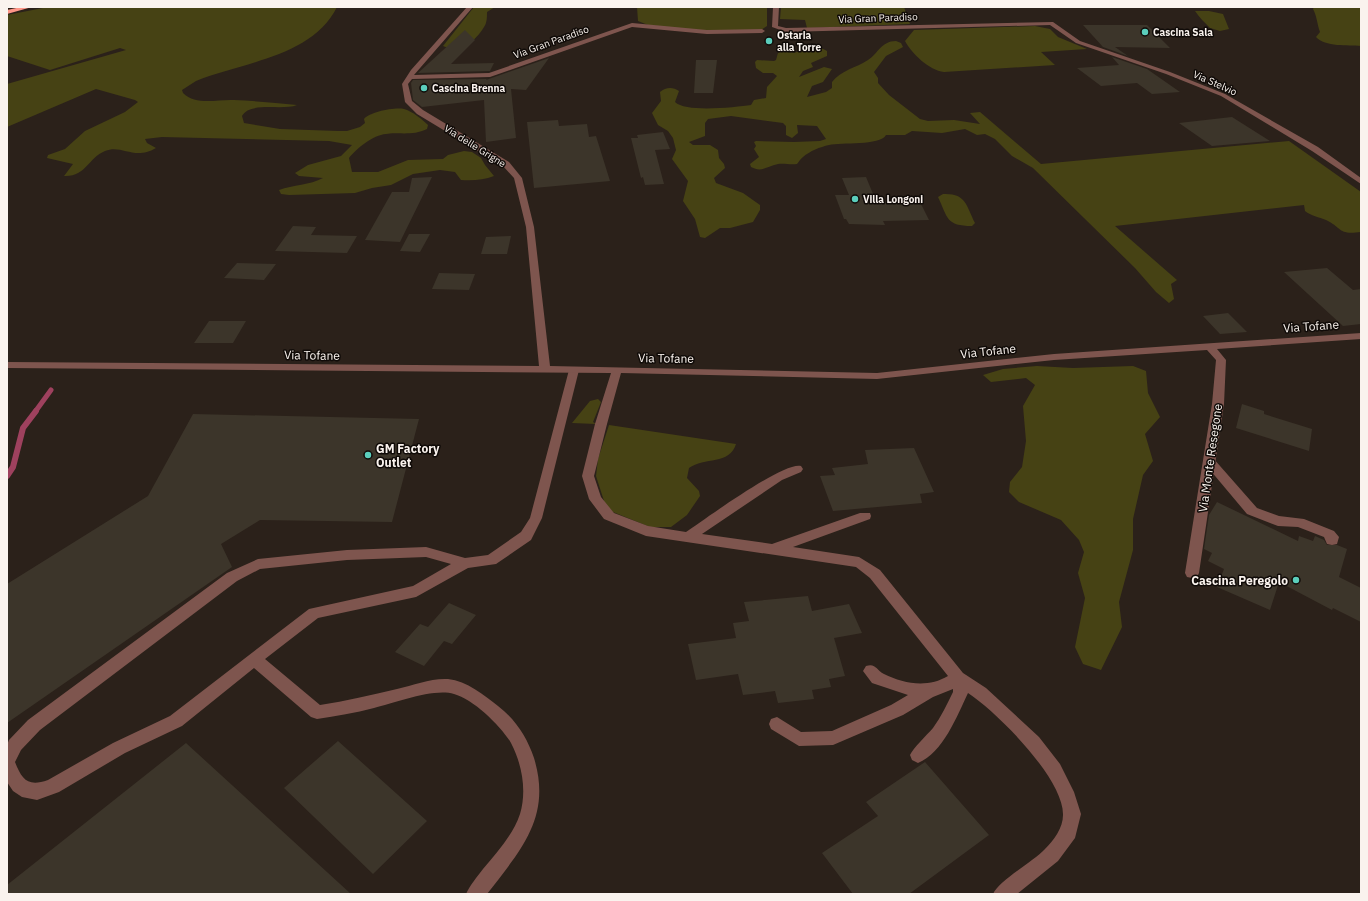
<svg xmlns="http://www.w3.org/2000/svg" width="1368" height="901" font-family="'IBM Plex Sans',sans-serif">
<rect width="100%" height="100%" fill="#2b211a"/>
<!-- green -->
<path fill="#464214" d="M48,7H337C312,57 243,62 196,81L182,90L183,93C196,106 218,99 234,100C255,101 276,103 297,105C282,111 250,101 242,116L244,123L280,129L338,131H347L360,127L365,123L364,119C370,112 394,107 404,109C412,111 423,120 428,125L427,129C413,136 401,132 386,134C373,135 357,148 349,158L352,172H378L408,160L443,159L448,155L464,151L472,152L481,158L485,165L494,176C484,180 472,181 461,180L455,172L440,170L413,174L391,185L372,188L355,193L289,195L281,194L279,190C293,185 310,185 323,178L299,176L295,173L308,165L341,156L352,145L329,141L162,137L145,139L147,143L156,148C134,161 122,144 105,151C88,158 86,177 64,176L73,164L47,158L48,155L65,149L85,131L125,112L138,102L135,100L96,89L7,127V84L126,50L120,48L50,70L7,56V15Z
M474,7H495L487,12C487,17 487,23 484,27C476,41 459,54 443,46Z
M637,7H767V26L761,30L707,32L648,25L638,21Z
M781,7H904L910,24L807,28L805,20L780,19Z
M1314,7H1361V46C1348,45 1325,47 1316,37L1320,32C1317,24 1317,16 1313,9Z
M1195,11H1209L1223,14L1229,29L1220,31L1210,28C1205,23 1199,17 1195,11Z
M1035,26L1050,29L1058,37L1087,49L1041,52L1055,65L944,72C929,70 912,54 905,41L914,30Z
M896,41L901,43L903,47L886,56L874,72L878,78V83L889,95L920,119L928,121L954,120L980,124L970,113L980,112L1041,164L1289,141L1361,192V232C1337,235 1343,228 1326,220C1319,217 1311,216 1305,211L1304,205L1115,226L1177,280L1171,284L1174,299L1169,303L1156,292L1135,268L1033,168L1012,156L995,139L985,134L977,135L965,129L942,133L912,131L905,135H886C880,146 841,142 829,145C820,147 810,151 803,157C800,159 799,162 797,164C790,165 784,163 778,164C767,166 762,173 751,167L750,164L759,157L754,149L756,146L754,142L756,141L794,142L820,141L826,139L817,126L797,125L798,133L792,138L786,135V126L783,123L731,116L708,119L705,123V136L689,142L693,145H710L718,150L719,158L724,164L725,168L714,178L716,183L743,193L760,205V210L753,222L730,228H720L705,238L700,237L695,219L683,201L688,181L672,159L676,150L673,138L668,131L658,125L652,113L661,101L660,92C666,87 673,87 679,91L675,102C686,113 736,107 751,105L754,100L766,98L767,87L777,76L773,73H763L756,68L755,62L757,60L774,61L776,60L778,53C785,50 791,54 797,52C807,49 817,44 827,51V56L811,63L813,67L803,71L799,77L824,67L832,69L823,82L812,86L807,97L826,92L832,88V82C841,70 856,68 868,60C878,54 881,41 896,41Z
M943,194C966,193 966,205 975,223L972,226C946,226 948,218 938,197Z
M1037,366L1073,368L1133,366L1146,371L1148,393L1160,417L1145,434L1153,461L1143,475L1133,519V550L1119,602L1122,627L1101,670L1083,664L1075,647L1085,598L1078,573L1084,552L1079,540L1061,520L1019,502L1009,492L1010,482L1022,467L1026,441L1023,406L1035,385L1026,378L991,382L983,375L1003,369Z
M598,399L601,402L593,422L596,424L572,423L590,401Z
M609,425L736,444C730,465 704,457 689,468L687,478L699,491L700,496L687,515L671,527H650L613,512L605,504L596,476L598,459Z"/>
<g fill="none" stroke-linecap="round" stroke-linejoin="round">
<!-- stream-far1 -->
<path stroke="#9e415e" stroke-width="5" d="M35,412L51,390"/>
<!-- stream -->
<path stroke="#9e415e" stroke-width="6" d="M7,476L13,467L23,428L36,411"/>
</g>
<!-- building -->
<path fill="#3c352a" d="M1083,25H1147L1170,48L1115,47L1128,56L1103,47Z
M465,30L475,40L451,64L494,63L490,71L418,73Z
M1112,57L1147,69L1180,92L1152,94L1137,83L1101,86L1077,68L1119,65Z
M549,58L526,90L511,89L516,138L486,142L484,100L422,107L413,100L411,83L413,80L487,79L486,80Z
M696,60H717L713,93H694Z
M1232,117L1270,141L1212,146L1179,123Z
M558,120L559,126L587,124L589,137L596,136L610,181L534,188L527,122Z
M663,132L670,149L655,150L664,184L645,185L643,177L641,178L631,138H638L637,135Z
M432,177L400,242L365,240L392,192H409L412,178Z
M866,177L876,201L919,200L929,220L883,221L885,225L849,224L846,219H844L835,195H849L842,178Z
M293,226L316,227L311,235L357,236L347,253L275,251Z
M409,234H430L420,252L400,251Z
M511,236L507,254H481L486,237Z
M237,263L276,264L264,280L224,278Z
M1327,268L1353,290L1361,289V324L1343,326L1284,272Z
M439,273L475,274L469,290L432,289Z
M1228,313L1247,332L1220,334L1203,316Z
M209,321H246L233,343H194Z
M1242,404L1264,411V414L1312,429L1309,451L1236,428Z
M193,414L419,419L392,522L260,520L221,544L232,567L7,723V584L148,496Z
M914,448L934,492L920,494L922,503L833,511L820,476L835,475L832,468L868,464L865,450Z
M1217,502L1298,541L1299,536L1313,541L1315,536L1324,540L1327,545H1337L1347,549L1339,577L1361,588V622L1333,608L1332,610L1279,582L1270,610L1217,587L1224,569L1208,561L1212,553L1204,549L1209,515Z
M808,596L812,611L849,604L862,633L834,638L845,676L829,679L831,687L812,690L814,699L778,703L775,691L743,695L738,674L696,680L688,644L736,638L733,623L749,621L744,602Z
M449,603L476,615L452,644L444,641L424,666L395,652L420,624L428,627Z
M338,741L427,821L373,874L284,788Z
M186,743L351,894H7V885Z
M925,762L989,835L909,894H853L822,853L878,816L866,802Z"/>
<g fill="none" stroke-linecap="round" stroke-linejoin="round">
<!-- lane -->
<path fill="#7e554e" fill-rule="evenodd" d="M574,367L579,370L542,518L531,540L496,564L468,568L416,597L318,618L265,659L320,705C346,701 371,695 397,689C414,685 431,678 448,679C467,681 484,695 498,706C515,719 527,737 534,758C552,817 521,850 487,894H466C470,885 477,877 483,869C497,852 513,835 520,814C527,791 522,764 511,743C501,726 473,699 454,694C433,688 395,703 374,708C355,713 336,716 317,719L311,717L254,668L182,726L125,753L59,792L37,800L22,797L13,791L7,782V745L9,740L28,720L227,573L258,559L347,550L426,547L465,558L488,555L521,532L530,518L569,370ZM426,557L451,564L413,586L309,609L170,716L113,743L48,780C28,787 22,780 15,762L21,750L40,730L237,581L260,569L347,560Z
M601,420L607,424L594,476L601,497L614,513L648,526L686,532C704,520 784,461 801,466L803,469L801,472L782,480L702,534L772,544L860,513H870L871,516L870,519L793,547L859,557L880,570L963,673L986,688L1039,737L1060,764L1074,792L1081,814L1075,838L1058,861L1017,894H993C999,880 1033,862 1045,849C1054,840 1063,828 1063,815C1064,779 997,712 968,693C957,716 943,753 918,763L912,760L910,755C913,748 926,736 933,728C941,717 947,704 953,692V689L933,697L903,715L833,745L799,746L771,729L769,724L771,719L777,717L801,732L832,731L891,705L908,695L872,683L863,671L866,666C876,663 876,670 884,674C904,684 928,688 948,676L870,578L856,567L646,536L604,519L589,499L582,476L595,424Z
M1209,457L1213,458L1257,508L1279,516L1304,519L1334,531L1339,537L1337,544L1332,545L1327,544L1324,537L1298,527L1278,526L1247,514L1205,464L1203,461L1205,458Z"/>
<!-- street -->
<path fill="#7e554e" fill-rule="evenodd" d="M467,7H473L414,75L489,73L632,23L707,30L762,29L765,31L762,33L707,34L632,27L490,77L412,79L408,84L412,101L423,110L509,162L522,178L534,227L550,366L877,373L1054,354L1361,333V339L1217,349L1226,360L1224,404L1199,573L1197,577L1192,578L1187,577L1185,573L1212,404L1216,360L1207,350L1054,360L877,379L621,373L607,424L601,428L595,424L611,373L7,368V362L539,366L526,227L514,178L503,166L417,114L405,102L402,84L411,70Z
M773,7H779L778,26L786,28L1053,22L1080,41L1170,72L1225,94L1318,147L1361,178V184L1312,151L1221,96L1166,74L1076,43L1050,25L786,32L772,27Z"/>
<!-- highway -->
<path fill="#fe9688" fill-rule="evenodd" d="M21,7H32L7,14V10Z"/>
</g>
<!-- markers -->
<g fill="#5bcebc" stroke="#100b08" stroke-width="1.5">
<circle cx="1145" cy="32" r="4"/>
<circle cx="769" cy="41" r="4"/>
<circle cx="424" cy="88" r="4"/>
<circle cx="855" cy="199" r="4"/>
<circle cx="368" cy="455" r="4"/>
<circle cx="1296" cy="580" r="4"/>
</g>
<g text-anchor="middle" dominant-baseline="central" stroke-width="3" stroke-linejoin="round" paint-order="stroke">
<!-- far-street labels -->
<g font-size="10" fill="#faf3ee" stroke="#100b08">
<text transform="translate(878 18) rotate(-2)">Via Gran Paradiso</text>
<text transform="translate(551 42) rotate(-20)">Via Gran Paradiso</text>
<text transform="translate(1215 83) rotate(24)">Via Stelvio</text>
<text transform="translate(475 146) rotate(32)">Via delle Grigne</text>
</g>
<!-- far-poi labels -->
<g font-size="10" font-weight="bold" fill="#faf3ee" stroke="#100b08" text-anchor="start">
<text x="1153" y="32">Cascina Sala</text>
<text x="777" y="35">Ostaria<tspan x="777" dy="12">alla Torre</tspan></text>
<text x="432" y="88">Cascina Brenna</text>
<text x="863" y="199">Villa Longoni</text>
</g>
<!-- street labels -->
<g font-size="12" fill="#faf3ee" stroke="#100b08">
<text transform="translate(1311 326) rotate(-4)">Via Tofane</text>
<text transform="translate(988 351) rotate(-6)">Via Tofane</text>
<text transform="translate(312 355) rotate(1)">Via Tofane</text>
<text transform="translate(666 358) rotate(1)">Via Tofane</text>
<text transform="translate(1210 458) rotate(-82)">Via Monte Resegone</text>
</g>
<!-- poi labels -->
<g font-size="12" font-weight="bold" fill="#faf3ee" stroke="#100b08" text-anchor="start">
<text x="376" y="448">GM Factory<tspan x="376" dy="14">Outlet</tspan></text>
<text x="1288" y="580" text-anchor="end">Cascina Peregolo</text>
</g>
</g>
<!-- border -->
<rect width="1368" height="901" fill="none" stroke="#faf3ee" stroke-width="16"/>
</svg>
